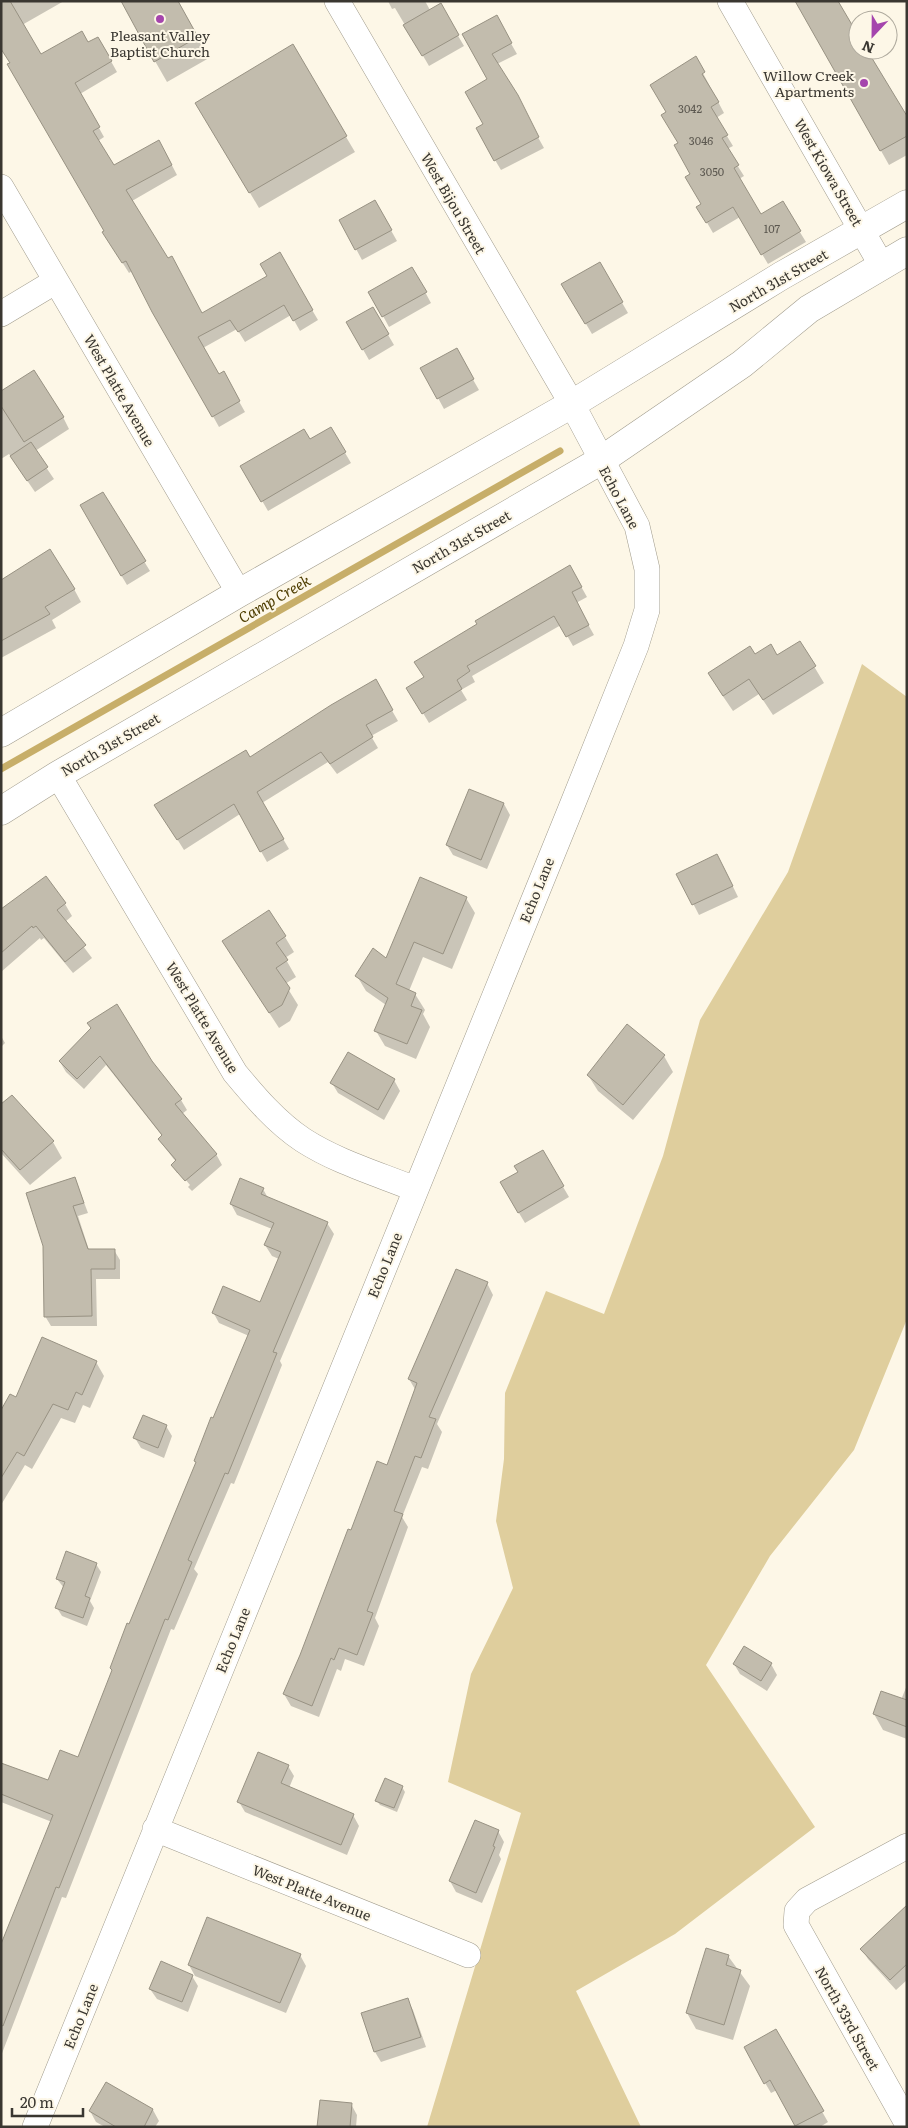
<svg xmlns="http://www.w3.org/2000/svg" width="908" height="2128" font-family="Literata,serif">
<rect width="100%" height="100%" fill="#fdf7e7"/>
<!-- green -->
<path fill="#dfce9d" d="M862,664L907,697V1319L854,1450L770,1556L706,1665L815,1827L675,1934L576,1991L641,2127H427L521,1813L448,1782L471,1674L513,1588L496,1521L504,1459L505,1393L546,1291L604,1314L663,1156L700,1020L788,872Z"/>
<!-- shadow -->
<path fill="#0003" d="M1,1H64L22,25L40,56L88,44L98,38L117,72L80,94L104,137L98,141L113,167L165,152L177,175L132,201L202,315L269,276L279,254L318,320L300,331L291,315L245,342L237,329L203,348L219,375L223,373L245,412L219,427L132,271L129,273L110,243L106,231L11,64Z
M178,1L209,58L167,82L155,61Z
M388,1H425L430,10L440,5L464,46L429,66L395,8L392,9Z
M797,1L858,37V50H866L907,119V155L889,165Z
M496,17L517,54L497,64L544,148L501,170L495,160L485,125Z
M292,46L355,152L259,208L197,104Z
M695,58L724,113L716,118L733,146L727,149L744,176L739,179L760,216L782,203L806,242L768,264L740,217L713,233L698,207L702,205L668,112Z
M375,202L397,241L362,260L341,221Z
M599,263L628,313L592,334L563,285Z
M412,268L431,303L389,327L370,292Z
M373,309L394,345L369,360L348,323Z
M456,350L479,390L444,409L438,398Z
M1,393L63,417L69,429L35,451L54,479L35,492L9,454L1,459Z
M331,429L351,463L268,511L242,466L310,441Z
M102,493L150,571L127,585L99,538Z
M570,567L587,597L576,603L594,635L573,646L561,625L472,676L475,682L461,690L467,700L429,723L414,698L425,678Z
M1,587L74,589L81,602L52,620L56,628L1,658Z
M800,643L824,683L773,715L759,694L733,711L718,689L755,656L777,657Z
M375,681L398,721L371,736L378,748L337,774L328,762L262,803L289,849L267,862L240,814L184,850L162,815Z
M470,791L504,804L510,815L487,869L453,855L447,845Z
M723,866L738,897L699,915L678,874Z
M466,898L475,913L452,969L423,957L409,991L415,994L425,1010L423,1014L430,1027L416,1059L385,1046L376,1031L386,1005L366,991L357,976L386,960Z
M65,904L72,916L65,922L92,958L73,973L44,938L41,940L40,938L1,972V911Z
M285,937L294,952L285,958L296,977L285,984L298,1005L290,1021L279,1028L223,942Z
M92,1029L151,1062L181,1100L187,1110L182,1114L216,1154L222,1165L192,1191L188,1187L190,1185L180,1173H177L172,1165L176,1162L159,1140L163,1137L106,1065L84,1089L66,1072L60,1062Z
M1,1036L5,1043L1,1047Z
M664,1056L673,1072L633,1120L598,1091L588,1075Z
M394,1080L400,1091L384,1120L338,1093L332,1083Z
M1,1106L53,1142L62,1158L30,1185L1,1153Z
M542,1151L569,1197L525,1223L501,1183L519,1172Z
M75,1178L88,1213L78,1216L89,1250H114L120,1260V1279H96L97,1326H51L45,1316Z
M263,1189L268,1198L327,1223L334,1234L280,1361L282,1365L234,1484L231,1483L194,1569L198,1574L174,1630L171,1629L66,1898L62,1897L1,2056V1949L52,1822L1,1802V1764L49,1781L78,1759L113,1672L111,1668L249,1336L219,1323L213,1312L260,1304L279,1259L272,1256L265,1245L272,1229L237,1215L231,1204Z
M487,1283L493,1295L437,1424L442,1432L428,1469L422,1467L402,1517L408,1527L375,1618L379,1626L364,1666L345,1659L341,1671L337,1669L319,1717L291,1706L284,1694L352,1531L388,1466L416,1391L409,1379Z
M96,1362L104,1376L90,1408L83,1405L75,1423L61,1418L32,1469L25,1465L1,1505V1412L16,1399Z
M166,1426L172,1436L164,1458L141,1448L135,1438Z
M96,1564L101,1572L90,1601L94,1608L87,1626L62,1616L57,1608L64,1588L57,1579Z
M745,1647L771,1664L777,1675L767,1691L740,1674L734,1664Z
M907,1685V1739L883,1730L874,1714L901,1700Z
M288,1766L294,1776L289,1788L353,1815L359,1826L347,1855L245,1812L239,1802Z
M402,1787L405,1792L397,1812L380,1805L377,1801Z
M498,1831L504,1842L499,1855L501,1859L482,1903L456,1892L450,1881Z
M907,1916V1980L896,1990L868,1959L862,1949Z
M300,1955L306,1966L286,2013L195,1976L189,1965Z
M728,1956L750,1986L733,2040L696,2029L687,2013Z
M192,1976L198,1986L188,2012L157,1999L150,1989Z
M407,1999L413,2010L426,2047L381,2062L375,2052L363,2014Z
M776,2031L828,2122L820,2127H797L777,2090L771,2093L745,2048Z
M106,2083L153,2110L159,2121L155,2127H105L96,2122L90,2111Z
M351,2104L357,2115L356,2127H318Z"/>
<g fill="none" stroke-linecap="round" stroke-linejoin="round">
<!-- stream -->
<path stroke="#c7ae69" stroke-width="7" d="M1,769L560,451"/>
</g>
<!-- building -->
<path fill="#c2bcad" stroke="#989283" d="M1,1H10L41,54L82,31L88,42L98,37L112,61L75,83L100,127L93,131L114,165L159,140L172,165L126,190L168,258L172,256L202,313L267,276L260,264L280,252L313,310L293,321L284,305L238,332L230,320L198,337L219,374L224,371L240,401L212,417L152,312L126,261L122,263L102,232L104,231L7,64L10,63L1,49Z
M121,1H178L198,37L154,62Z
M795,1H838L858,35V50H867L907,116V136L880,151Z
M441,3L459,35L422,56L403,25Z
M497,15L512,43L492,54L518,95L539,137L494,161L476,128L483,124L465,92L487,79L462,34Z
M293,44L347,136L249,193L195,103Z
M696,56L705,72L702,74L719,102L711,107L728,135L722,138L739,165L734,168L761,214L783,201L801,231L761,255L733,207L706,223L696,207L701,204L685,177L690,174L674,145L678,143L661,115L666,112L650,85Z
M375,200L392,230L355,250L339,220Z
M600,262L623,302L585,324L561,284Z
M412,267L427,292L382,317L368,292Z
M373,307L389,334L362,350L346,322Z
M457,348L474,379L437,399L420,368Z
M34,370L64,417L24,442L1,406V391Z
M331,427L346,452L261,502L240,466L304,429L310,439Z
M31,442L48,467L27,481L10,456Z
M103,492L146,561L121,576L80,505Z
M50,549L75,589L45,607L50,614L1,641V580Z
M570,565L582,587L572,592L589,625L566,637L554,616L467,666L470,671L457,680L462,689L422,714L406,688L424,677L414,662L477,624L475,621Z
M800,641L816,666L763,700L749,679L723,696L708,673L750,646L755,654L771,644L777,655Z
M376,679L393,710L366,725L373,737L330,764L321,752L257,792L284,839L260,852L234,804L177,840L154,805L246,750L250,757L331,705Z
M469,789L504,803L481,860L446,845Z
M717,854L733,886L692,905L676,874Z
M46,876L66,903L57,910L86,945L65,962L36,926L33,928L32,926L1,953V909Z
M420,877L467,897L443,954L414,942L396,984L416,993L411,1006L422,1010L407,1044L374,1031L388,998L355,976L373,948L386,958Z
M269,910L286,936L276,943L288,960L276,968L290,988L282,1005L269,1013L222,941Z
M117,1004L152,1061L182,1099L175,1104L217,1154L185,1181L171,1165L176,1160L158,1139L162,1135L100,1056L77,1079L59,1061L91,1028L87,1023Z
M627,1024L665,1055L623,1105L587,1075Z
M348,1052L395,1079L378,1110L330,1083Z
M12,1095L54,1141L20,1170L1,1149V1104Z
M543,1150L564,1186L518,1213L500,1182L518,1172L514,1166Z
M75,1177L84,1203L73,1206L88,1249H115V1269H91L92,1316L44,1317L43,1246L26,1193Z
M240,1178L264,1188L261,1194L328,1222L273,1352L277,1353L228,1474L225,1473L188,1560L192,1562L168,1620L165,1619L59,1888L56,1887L3,2026L1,2025V1944L53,1815L1,1794V1763L48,1780L60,1750L78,1757L112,1670L110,1668L127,1623L129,1624L196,1462L194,1461L211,1417L213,1418L250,1330L212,1313L223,1286L260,1302L281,1252L264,1245L274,1223L230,1204Z
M456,1269L488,1282L429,1417L436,1419L421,1458L415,1456L394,1511L403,1514L367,1611L373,1613L357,1655L339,1648L334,1660L331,1658L312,1706L283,1694L300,1655L348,1529L351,1530L377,1461L387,1465L417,1383L408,1379Z
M42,1337L97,1361L82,1395L76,1392L68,1410L53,1404L24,1456L17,1452L1,1478V1410L10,1394L16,1397Z
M143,1415L167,1425L158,1448L133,1438Z
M66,1551L97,1563L85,1596L90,1598L83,1618L55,1608L65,1582L56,1579Z
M744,1646L772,1663L761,1681L733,1664Z
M881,1691L907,1700V1727L873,1714Z
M258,1752L289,1765L281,1783L354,1814L341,1845L237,1802Z
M385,1778L403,1786L394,1808L375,1801Z
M475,1820L499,1830L493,1846L495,1847L476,1893L449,1881Z
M907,1905V1964L890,1980L860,1949Z
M207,1917L301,1954L280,2003L188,1965Z
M706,1948L729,1955L726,1965L741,1970L724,2025L686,2013Z
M161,1961L193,1975L182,2002L149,1989Z
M408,1998L421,2037L374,2052L361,2013Z
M776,2029L824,2111L795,2126L770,2080L764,2084L744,2047Z
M106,2082L153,2109L144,2127H116L89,2111Z
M320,2100L352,2103L350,2127H317Z"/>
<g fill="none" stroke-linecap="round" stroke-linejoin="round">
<defs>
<path id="street" d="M730,1L882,266
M1,187L239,593
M1,314L56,281
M58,775L235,1073C255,1097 276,1122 303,1140C337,1162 378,1174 415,1189
M155,1829L468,1955
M907,1846L807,1900L797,1911L796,1925L907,2123
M35,2127L569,813L636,646L647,610V569L637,526L572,404L337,1"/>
<path id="primary" d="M1,733L239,593L572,404L781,276L907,204
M1,811L58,775L600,461L742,364L809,309L907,251"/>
</defs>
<!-- street casing -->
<use href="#street" stroke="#a19c8d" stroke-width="26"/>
<!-- primary casing -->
<use href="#primary" stroke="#a19c8d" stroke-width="29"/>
<!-- street -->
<use href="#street" stroke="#fff" stroke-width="25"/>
<!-- primary -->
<use href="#primary" stroke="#fff" stroke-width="28"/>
</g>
<!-- markers -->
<g fill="#a545ad" stroke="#fdf7e7" stroke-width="2">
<circle cx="160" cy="19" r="5"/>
<circle cx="864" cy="83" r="5"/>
</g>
<g text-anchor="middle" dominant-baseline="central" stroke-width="4" stroke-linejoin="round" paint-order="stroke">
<!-- number labels -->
<g font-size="11" fill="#5c5850">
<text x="690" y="108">3042</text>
<text x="701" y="140">3046</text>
<text x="712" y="171">3050</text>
<text x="772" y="228">107</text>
</g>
<!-- poi labels -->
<g font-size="14" fill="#3a3731" stroke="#fdf7e7">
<text x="160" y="35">Pleasant Valley<tspan x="160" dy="16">Baptist Church</tspan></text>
<text x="854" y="75" text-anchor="end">Willow Creek<tspan x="854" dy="16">Apartments</tspan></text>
</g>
<!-- street labels -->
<g font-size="14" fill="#3a3731" stroke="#fdf7e7">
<text transform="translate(829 172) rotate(60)">West Kiowa Street</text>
<text transform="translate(454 203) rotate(60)">West Bijou Street</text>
<text transform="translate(778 280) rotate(-30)">North 31st Street</text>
<text transform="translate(120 390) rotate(60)">West Platte Avenue</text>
<text transform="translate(620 497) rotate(62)">Echo Lane</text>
<text transform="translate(461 541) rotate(-30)">North 31st Street</text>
<text transform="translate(110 744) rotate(-30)">North 31st Street</text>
<text transform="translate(536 890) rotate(-68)">Echo Lane</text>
<text transform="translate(203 1017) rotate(59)">West Platte Avenue</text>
<text transform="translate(384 1265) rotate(-68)">Echo Lane</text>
<text transform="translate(232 1640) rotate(-68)">Echo Lane</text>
<text transform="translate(312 1892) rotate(22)">West Platte Avenue</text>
<text transform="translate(80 2016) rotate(-68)">Echo Lane</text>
<text transform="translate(848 2018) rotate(61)">North 33rd Street</text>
</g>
<!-- water labels -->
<g font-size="15" font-style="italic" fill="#4e3d01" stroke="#fdf7e7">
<text transform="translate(274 598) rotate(-30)">Camp Creek</text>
</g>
</g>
<!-- border -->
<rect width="908" height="2128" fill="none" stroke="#3a3731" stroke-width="5"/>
<!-- north arrow -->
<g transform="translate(873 35) rotate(202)"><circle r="24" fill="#fdf7e7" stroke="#afaa9e"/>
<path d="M0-4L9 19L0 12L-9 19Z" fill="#a545ad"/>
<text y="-8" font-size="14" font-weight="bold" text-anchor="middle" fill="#3a3731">N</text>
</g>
<!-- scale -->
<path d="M12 2108v8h71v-8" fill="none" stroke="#3a3731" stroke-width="2.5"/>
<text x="20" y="2108" font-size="15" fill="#3a3731" stroke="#fdf7e7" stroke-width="4" paint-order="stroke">20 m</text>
</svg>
